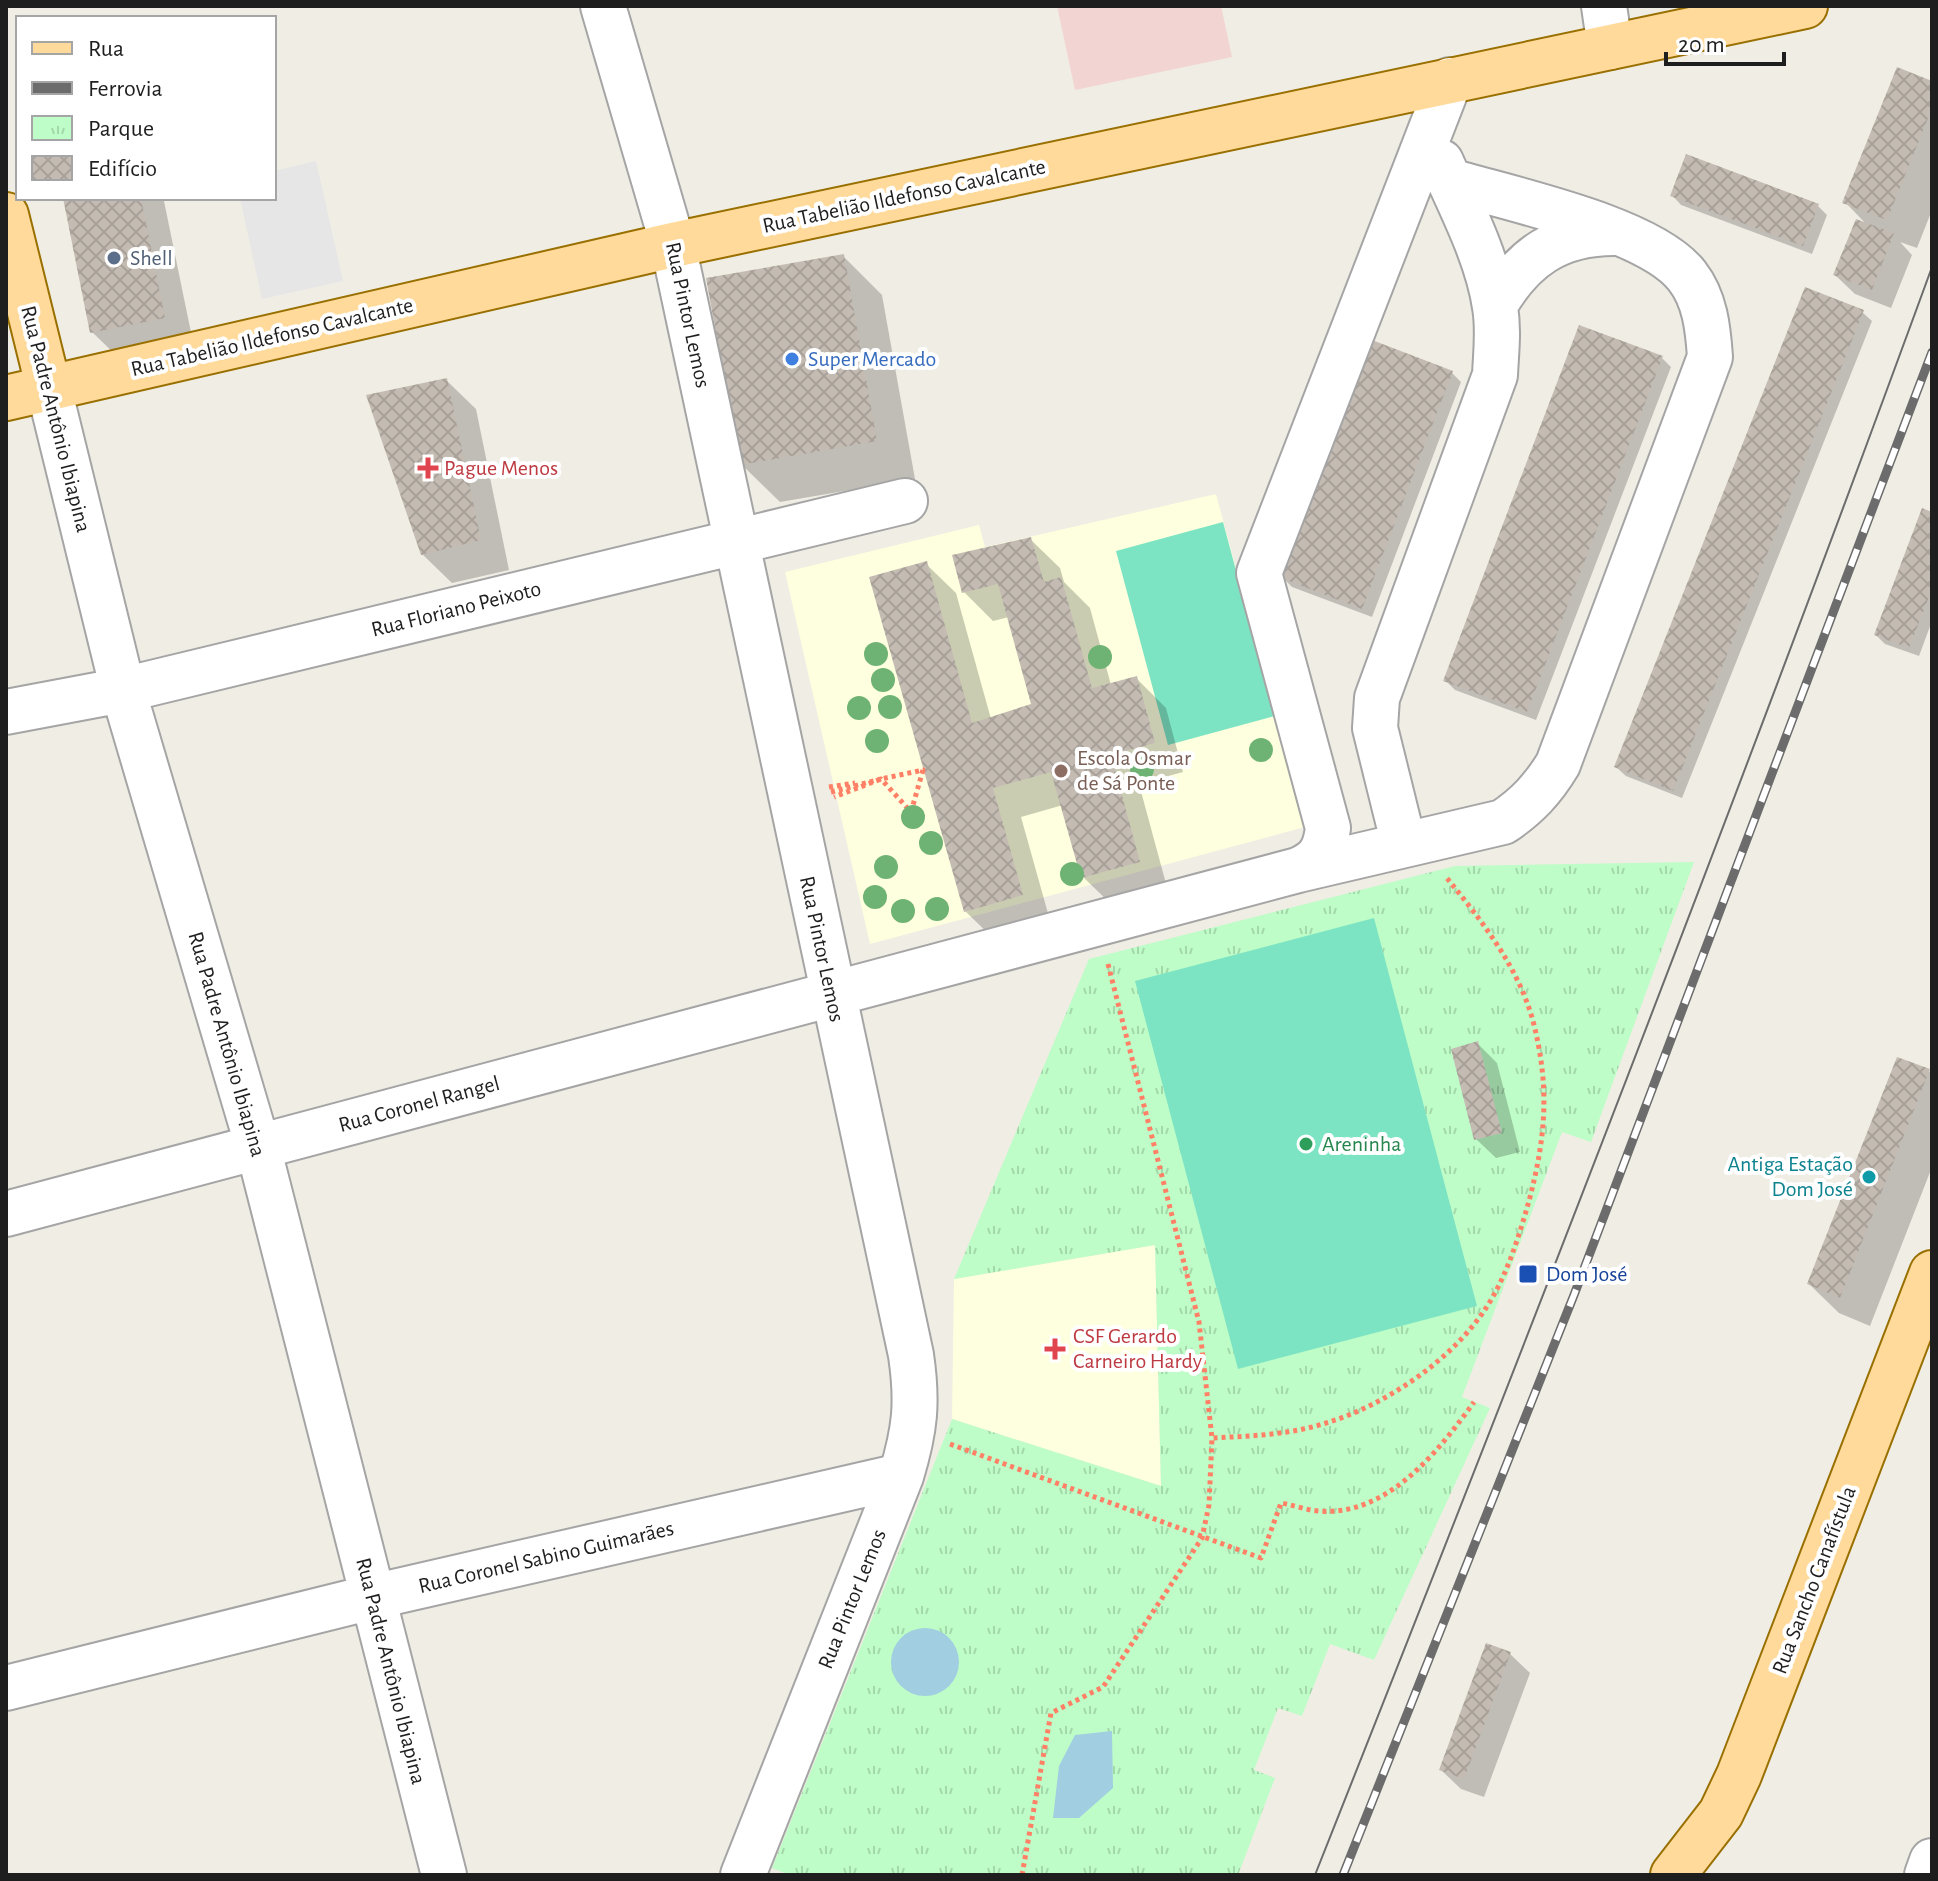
<svg xmlns="http://www.w3.org/2000/svg" width="1938" height="1881" font-family="'Alegreya Sans',sans-serif">
<defs>
<pattern id="park-tufts" width="24" height="20" patternUnits="userSpaceOnUse" patternTransform="scale(2)"><rect width="24" height="20" fill="#befdc7"/><path d="M3 7l-1-3M5 7V3M7 7l1-3M15 17l-1-3M17 17v-4M19 17l1-3" fill="none" stroke="#a3d8aa"/></pattern>
<pattern id="building-cross-hatch" width="8" height="8" patternUnits="userSpaceOnUse" patternTransform="scale(2)"><rect width="8" height="8" fill="#c4bcb3"/><path d="M0 0l8 8M0 8l8-8" fill="none" stroke="#a8a19a"/></pattern>
</defs>
<rect width="100%" height="100%" fill="#f0ede4"/>
<!-- commercial -->
<path fill="#f2d5d2" d="M1057,6H1221L1232,57L1075,90Z"/>
<!-- education -->
<path fill="#fdffde" d="M1216,494L1305,827L870,944L785,572L979,525L985,547Z
M1155,1245L1161,1486L952,1419L954,1279Z"/>
<!-- park -->
<path fill="url(#park-tufts)" d="M1694,862L1591,1142L1562,1132L1462,1397L1490,1408L1374,1660L1330,1644L1302,1716L1278,1708L1254,1770L1275,1778L1238,1875H790L772,1868L952,1419L1161,1486L1155,1245L954,1279L1089,959L1455,866Z"/>
<!-- pitch -->
<path fill="#7de4c3" d="M1223,522L1275,716L1168,745L1116,551Z
M1374,918L1477,1306L1238,1369L1135,981Z"/>
<!-- parking -->
<path fill="#e6e6e6" d="M316,161L343,281L262,299L240,198H274V171Z"/>
<!-- water -->
<path fill="#a1cee0" d="M891 1662a34 34 0 1 1 68 0a34 34 0 1 1-68 0Z
M1112,1731L1113,1788L1079,1818H1053L1059,1766L1075,1735Z"/>
<!-- shadow -->
<path fill="#0003" d="M1932,83V210L1917,248L1900,242L1912,255L1891,308L1855,294L1835,275L1868,226L1845,202Z
M1672,195L1818,206L1827,215L1812,254L1681,205Z
M65,198H161L164,201L194,347L122,361L92,332Z
M843,256L882,295L915,479L780,502L741,464Z
M1862,312L1872,321L1682,798L1626,776L1616,767Z
M1662,358L1671,367L1536,720L1455,690L1446,681Z
M1452,373L1461,382L1372,617L1292,587L1283,578Z
M446,380L476,409L509,570L452,583L422,554Z
M1932,514V621L1919,656L1885,644L1876,635Z
M1030,539L1060,568L1064,582L1090,608L1111,685L1136,678L1166,708L1183,772L1139,784L1168,891L1113,906L1083,877L1063,805L1021,817L1051,924L995,940L965,911L926,564L956,593L991,719L1033,706L1009,617L993,621L964,592Z
M1477,1043L1497,1063L1520,1152L1496,1158L1476,1139Z
M1929,1071L1932,1074V1167L1870,1326L1839,1313L1809,1284Z
M1510,1654L1530,1673L1484,1797L1461,1789L1441,1770Z"/>
<!-- building -->
<path fill="url(#building-cross-hatch)" d="M1897,67L1932,81V108L1887,220L1842,203Z
M1686,154L1819,204L1803,246L1670,196Z
M63,198H141L165,318L90,333Z
M1856,219L1894,233L1872,290L1833,275Z
M844,254L877,441L740,465L706,278Z
M1805,287L1864,310L1673,791L1614,767Z
M1579,325L1663,356L1527,712L1443,681Z
M1372,340L1453,371L1362,609L1281,578Z
M447,378L481,540L421,555L366,395Z
M1922,508L1932,512V589L1909,648L1874,635Z
M1031,537L1044,582L1061,577L1092,688L1137,676L1155,743L1111,755L1140,862L1081,878L1051,772L993,788L1023,895L964,912L869,577L927,561L972,723L1031,704L998,584L962,593L952,555Z
M1478,1041L1502,1133L1474,1140L1451,1049Z
M1897,1057L1930,1069L1840,1298L1807,1284Z
M1486,1643L1511,1652L1464,1779L1439,1770Z"/>
<g fill="none" stroke-linecap="round" stroke-linejoin="round">
<defs>
<path id="minor" d="M603,6L673,245L911,1355C918,1403 915,1430 901,1476L743,1875
M1604,6L1610,47
M1495,305C1523,257 1558,233 1614,233
M49,389L123,690L258,1147L444,1875
M6,712L123,690L905,501
M1404,845L1375,728L1377,698L1495,375C1496,352 1499,330 1495,307C1488,258 1461,207 1441,162
M1298,870L1503,822C1527,806 1543,789 1558,764L1710,357C1708,328 1705,299 1687,276C1650,228 1510,199 1450,181
M6,1214L1298,870C1319,861 1325,851 1328,828L1259,573L1450,80
M6,1688L372,1597L901,1476
M1927,1875L1932,1861"/>
<path id="major" d="M6,215L49,389
M6,398L673,245L1805,6
M1673,1875L1721,1813L1739,1775L1932,1273"/>
</defs>
<!-- minor casing -->
<use href="#minor" stroke="#a5a5a5" stroke-width="48"/>
<!-- major casing -->
<use href="#major" stroke="#997000" stroke-width="48"/>
<!-- path -->
<path stroke="#ff8066" stroke-width="5" stroke-dasharray="4 4" stroke-linecap="butt" d="M829,787L855,783
M831,792L881,779L911,812L923,770L881,779L834,797
M1108,964L1199,1322L1212,1438
M950,1444L1261,1558L1281,1503C1293,1505 1306,1510 1318,1511C1387,1517 1438,1452 1474,1402
M1022,1875L1051,1713L1103,1687L1202,1538L1209,1505L1212,1438C1250,1436 1289,1435 1326,1423C1386,1405 1452,1360 1486,1308C1507,1276 1519,1236 1529,1201C1546,1136 1550,1087 1533,1021C1518,966 1481,920 1446,877"/>
<!-- minor -->
<use href="#minor" stroke="#fff" stroke-width="44"/>
<!-- major -->
<use href="#major" stroke="#ffda9a" stroke-width="44"/>
<!-- tram -->
<path stroke="#6c6c6c" stroke-width="2" d="M1315,1875C1527,1341 1735,806 1932,267"/>
<defs>
<path id="rail" d="M1343,1875L1574,1295L1932,352"/>
</defs>
<!-- rail casing -->
<use href="#rail" stroke="#6c6c6c" stroke-width="9"/>
<!-- rail -->
<use href="#rail" stroke="#fff" stroke-width="6" stroke-dasharray="18" stroke-linecap="butt"/>
</g>
<!-- trees -->
<g fill="#6fb374">
<circle cx="876" cy="654" r="12"/>
<circle cx="1100" cy="657" r="12"/>
<circle cx="883" cy="680" r="12"/>
<circle cx="890" cy="707" r="12"/>
<circle cx="859" cy="708" r="12"/>
<circle cx="877" cy="741" r="12"/>
<circle cx="1261" cy="750" r="12"/>
<circle cx="1142" cy="769" r="12"/>
<circle cx="913" cy="817" r="12"/>
<circle cx="931" cy="843" r="12"/>
<circle cx="886" cy="867" r="12"/>
<circle cx="1072" cy="874" r="12"/>
<circle cx="875" cy="897" r="12"/>
<circle cx="937" cy="909" r="12"/>
<circle cx="903" cy="911" r="12"/>
</g>
<!-- markers -->
<circle fill="#5c6f8a" stroke="#fff" stroke-width="3" cx="114" cy="258" r="8"/>
<circle fill="#3f7fe0" stroke="#fff" stroke-width="3" cx="792" cy="359" r="8"/>
<g fill="#e0444e" stroke="#fff" stroke-width="3">
<path d="M424 456h8v8h8v8h-8v8h-8v-8h-8v-8h8z"/>
<path d="M1051 1337h8v8h8v8h-8v8h-8v-8h-8v-8h8z"/>
</g>
<circle fill="#8d6e63" stroke="#fff" stroke-width="3" cx="1061" cy="771" r="8"/>
<circle fill="#2e9e5b" stroke="#fff" stroke-width="3" cx="1306" cy="1144" r="8"/>
<circle fill="#0f9aa8" stroke="#fff" stroke-width="3" cx="1869" cy="1177" r="8"/>
<rect fill="#1a4fb4" stroke="#fff" stroke-width="3" x="1518" y="1264" width="20" height="20" rx="4"/>
<g text-anchor="middle" dominant-baseline="central" stroke-width="8" stroke-linejoin="round" paint-order="stroke">
<!-- street labels -->
<g font-size="22" fill="#1e1e1e" stroke="#fff">
<text transform="translate(904 196) rotate(-12)">Rua Tabelião Ildefonso Cavalcante</text>
<text transform="translate(688 315) rotate(78)">Rua Pintor Lemos</text>
<text transform="translate(272 337) rotate(-13)">Rua Tabelião Ildefonso Cavalcante</text>
<text transform="translate(56 419) rotate(76)">Rua Padre Antônio Ibiapina</text>
<text transform="translate(456 609) rotate(-14)">Rua Floriano Peixoto</text>
<text transform="translate(822 949) rotate(78)">Rua Pintor Lemos</text>
<text transform="translate(227 1044) rotate(74)">Rua Padre Antônio Ibiapina</text>
<text transform="translate(419 1104) rotate(-15)">Rua Coronel Rangel</text>
<text transform="translate(546 1557) rotate(-13)">Rua Coronel Sabino Guimarães</text>
<text transform="translate(1814 1580) rotate(-69)">Rua Sancho Canafístula</text>
<text transform="translate(852 1599) rotate(-68)">Rua Pintor Lemos</text>
<text transform="translate(391 1671) rotate(76)">Rua Padre Antônio Ibiapina</text>
</g>
<!-- service labels -->
<g font-size="22" fill="#4e5e75" stroke="#fff" text-anchor="start">
<text x="130" y="258">Shell</text>
</g>
<!-- shop labels -->
<g font-size="22" fill="#366cbe" stroke="#fff" text-anchor="start">
<text x="808" y="359">Super Mercado</text>
</g>
<!-- health labels -->
<g font-size="22" fill="#be3a42" stroke="#fff" text-anchor="start">
<text x="444" y="468">Pague Menos</text>
<text x="1073" y="1336">CSF Gerardo<tspan x="1073" dy="25">Carneiro Hardy</tspan></text>
</g>
<!-- education labels -->
<g font-size="22" fill="#785e54" stroke="#fff" text-anchor="start">
<text x="1077" y="758">Escola Osmar<tspan x="1077" dy="25">de Sá Ponte</tspan></text>
</g>
<!-- leisure labels -->
<g font-size="22" fill="#27864d" stroke="#fff" text-anchor="start">
<text x="1322" y="1144">Areninha</text>
</g>
<!-- culture labels -->
<g font-size="22" fill="#0d838f" stroke="#fff" text-anchor="end">
<text x="1853" y="1164">Antiga Estação<tspan x="1853" dy="25">Dom José</tspan></text>
</g>
<!-- transit labels -->
<g font-size="22" fill="#164399" stroke="#fff" text-anchor="start">
<text x="1546" y="1274">Dom José</text>
</g>
</g>
<!-- border -->
<rect width="1938" height="1881" fill="none" stroke="#1e1e1e" stroke-width="16"/>
<!-- legend -->
<rect x="16" y="16" width="260" height="184" fill="#ffffff" stroke="#a5a5a5" stroke-width="2"/>
<rect x="32" y="42" width="40" height="12" fill="#ffda9a" stroke="#a5a5a5" stroke-width="2"/>
<text x="88" y="56" font-size="24" fill="#1e1e1e">Rua</text>
<rect x="32" y="82" width="40" height="12" fill="#6c6c6c" stroke="#a5a5a5" stroke-width="2"/>
<text x="88" y="96" font-size="24" fill="#1e1e1e">Ferrovia</text>
<rect x="32" y="116" width="40" height="24" fill="url(#park-tufts)" stroke="#a5a5a5" stroke-width="2"/>
<text x="88" y="136" font-size="24" fill="#1e1e1e">Parque</text>
<rect x="32" y="156" width="40" height="24" fill="url(#building-cross-hatch)" stroke="#a5a5a5" stroke-width="2"/>
<text x="88" y="176" font-size="24" fill="#1e1e1e">Edifício</text>
<!-- scale -->
<path d="M1666 52v12h118v-12" fill="none" stroke="#1e1e1e" stroke-width="4"/>
<text x="1678" y="52" font-size="24" fill="#1e1e1e" stroke="#ffffff" stroke-width="6" paint-order="stroke">20 m</text>
</svg>
